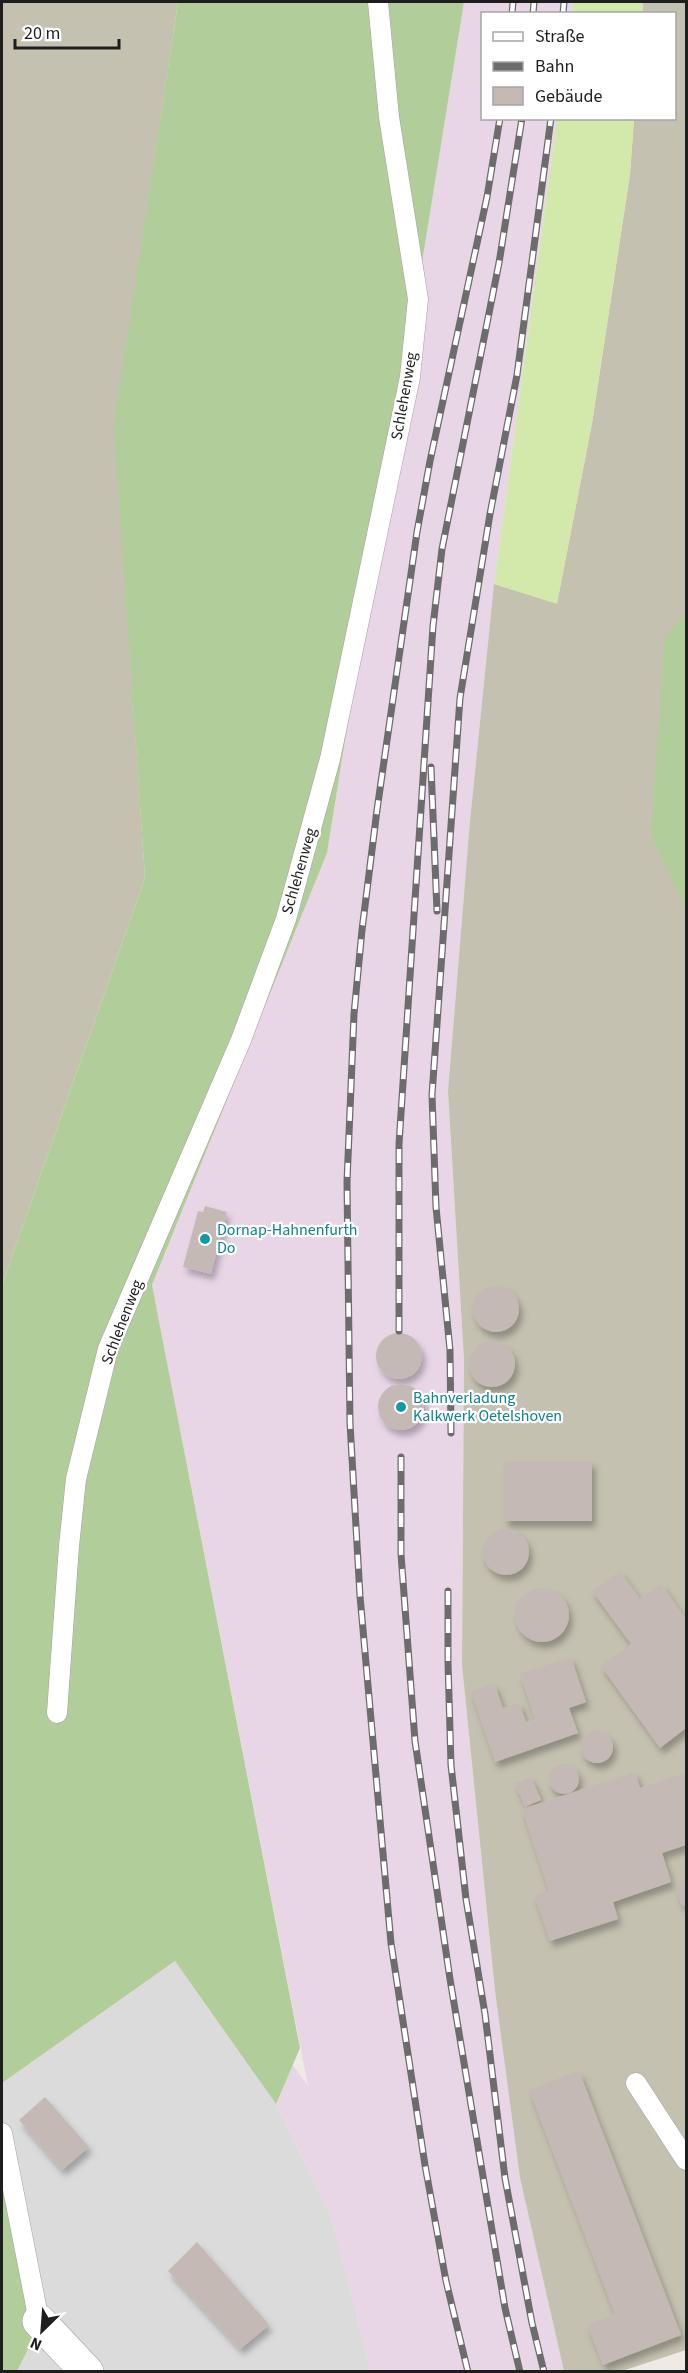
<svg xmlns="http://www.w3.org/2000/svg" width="688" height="2373" font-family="'Source Sans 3',sans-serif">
<defs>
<filter id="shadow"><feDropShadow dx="3.5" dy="6" stdDeviation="3" flood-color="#0004"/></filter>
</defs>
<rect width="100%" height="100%" fill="#efeae4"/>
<!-- residential -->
<path fill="#dcdbdb" d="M175,1961L276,2104L331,2215L371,2371H17L43,2320L2,2129V2083Z"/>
<!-- industrial -->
<path fill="#e8d6e7" d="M464,2H573L571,13L482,14V118L557,119L494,584L470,821L448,1091L464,1360L462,1665L495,1991L520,2178L564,2371H371L331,2215L276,2104L170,1954L2,1733L196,1930L308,2086L152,1285L327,853Z"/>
<!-- construction -->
<path fill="#c4c1b0" d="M2,2H178L115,426L145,878L2,1285Z
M643,2H686V2350L622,2371H564L520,2178L495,1991L462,1665L464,1360L448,1091L470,821L494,584L557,603L592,423L630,174L634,119L674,118V14L642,13Z"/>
<!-- grass -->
<path fill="#d3e9ab" d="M573,2H643L642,13H571Z
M557,119H634L630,174L592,423L557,604L494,584Z"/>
<!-- forest -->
<path fill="#b1ce9a" d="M178,2H464L327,853L152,1285L300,2048L276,2104L175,1961L2,2083V1285L145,878L114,426Z
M686,613V910L651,834L665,638Z
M2,2129L43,2320L17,2371H2Z"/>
<!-- building -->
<path fill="#c4b9b4" filter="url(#shadow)" d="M205,1206L227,1212L211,1274L183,1267L198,1211L203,1212Z
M473 1309a23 23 0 1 1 46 0a23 23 0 1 1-46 0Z
M376 1356a23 23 0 1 1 46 0a23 23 0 1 1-46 0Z
M469 1364a23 23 0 1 1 46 0a23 23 0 1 1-46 0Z
M378 1407a23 23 0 1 1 46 0a23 23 0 1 1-46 0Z
M505,1461H592V1521H505Z
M483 1552a23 23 0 1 1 46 0a23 23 0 1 1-46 0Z
M620,1571L640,1599L661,1584L686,1619V1728L660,1748L601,1666L631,1644L592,1591Z
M515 1615a27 27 0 1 1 54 0a27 27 0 1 1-54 0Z
M571,1657L586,1702L569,1708L578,1733L495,1762L471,1691L494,1683L503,1708L519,1703L526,1722L535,1719L520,1674Z
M581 1747a16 16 0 1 1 32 0a16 16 0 1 1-32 0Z
M549 1779a15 15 0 1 1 30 0a15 15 0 1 1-30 0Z
M635,1772L640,1788L686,1773V1845L662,1853L671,1882L613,1902L618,1919L550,1941L534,1895L549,1891L522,1809Z
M531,1777L541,1800L525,1807L515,1783Z
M686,1877V1907L681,1904L677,1891L678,1885Z
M579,2071L681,2335L603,2365L587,2325L615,2314L529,2090Z
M45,2097L89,2147L62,2170L19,2120Z
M197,2242L269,2325L240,2349L168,2271Z"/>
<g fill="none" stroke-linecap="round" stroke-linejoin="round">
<defs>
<path id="service" d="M57,1713L69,1546L76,1479L108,1349L241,1040L286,919L330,759L410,377L418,299L389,117L378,2
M636,2083L686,2160
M2,2133L39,2321"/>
<path id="minor" d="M39,2321L87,2372"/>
</defs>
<!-- service casing -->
<use href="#service" stroke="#a2a2a2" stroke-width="21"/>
<!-- minor casing -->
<use href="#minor" stroke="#a2a2a2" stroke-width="34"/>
<!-- service -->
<use href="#service" stroke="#fff" stroke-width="20"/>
<!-- minor -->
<use href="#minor" stroke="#fff" stroke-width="33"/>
<defs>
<path id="rail" d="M512,14L513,2
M533,14L534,2
M563,14L564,2
M431,767L437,911
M399,1331V1144L433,626L442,549L499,263L522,118
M451,1433L450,1350L436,1207L432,1095L460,698L490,514L517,375L551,118
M401,1457V1554L415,1741L450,1979L505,2308L520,2372
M448,1591V1662L451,1765L466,1899L485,2014L505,2178L532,2323L544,2372
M468,2372L446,2281L425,2165L391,1943L360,1596L350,1423L347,1182L354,1014L362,930L377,810L417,532L430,461L487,197L500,118"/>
</defs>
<!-- rail casing -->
<use href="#rail" stroke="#6c6c6c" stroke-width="7"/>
<!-- rail -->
<use href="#rail" stroke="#fff" stroke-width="4.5" stroke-dasharray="14" stroke-linecap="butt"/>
</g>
<!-- markers -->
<g fill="#0f9aa8" stroke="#fff" stroke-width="2">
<circle cx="205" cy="1239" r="6"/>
<circle cx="401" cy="1407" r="6"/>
</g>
<g text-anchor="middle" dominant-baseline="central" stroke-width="4.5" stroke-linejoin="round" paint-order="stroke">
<!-- street labels -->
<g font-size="16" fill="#1e1e1e" stroke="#fff">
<text transform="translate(404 396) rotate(-80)">Schlehenweg</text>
<text transform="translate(299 871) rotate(-74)">Schlehenweg</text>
<text transform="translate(122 1322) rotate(-69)">Schlehenweg</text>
</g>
<!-- culture labels -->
<g font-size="16" fill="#0d838f" stroke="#fff" text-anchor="start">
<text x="217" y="1230">Dornap-Hahnenfurth<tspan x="217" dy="18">Do</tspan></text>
<text x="413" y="1398">Bahnverladung<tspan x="413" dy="18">Kalkwerk Oetelshoven</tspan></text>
</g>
</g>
<!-- border -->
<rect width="688" height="2373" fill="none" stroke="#1e1e1e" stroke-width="6"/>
<!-- legend -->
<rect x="481" y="12" width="195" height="108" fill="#ffffff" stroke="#a5a5a5" stroke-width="1.5"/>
<rect x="493" y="32" width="30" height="9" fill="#ffffff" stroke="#a5a5a5" stroke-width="1.5"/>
<text x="535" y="42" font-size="18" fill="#1e1e1e">Straße</text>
<rect x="493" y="62" width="30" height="9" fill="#6c6c6c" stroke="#a5a5a5" stroke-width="1.5"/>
<text x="535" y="72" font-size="18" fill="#1e1e1e">Bahn</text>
<rect x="493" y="87" width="30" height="18" fill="#c4b9b4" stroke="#a5a5a5" stroke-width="1.5"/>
<text x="535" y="102" font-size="18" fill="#1e1e1e">Gebäude</text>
<!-- north arrow -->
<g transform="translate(42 2331) rotate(205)" stroke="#ffffff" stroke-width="4.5" paint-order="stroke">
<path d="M0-4.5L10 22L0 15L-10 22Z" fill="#1e1e1e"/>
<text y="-9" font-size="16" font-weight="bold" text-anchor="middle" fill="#1e1e1e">N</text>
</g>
<!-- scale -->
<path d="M15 39v9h104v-9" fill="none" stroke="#1e1e1e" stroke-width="3"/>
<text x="24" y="39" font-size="18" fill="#1e1e1e" stroke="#ffffff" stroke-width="4.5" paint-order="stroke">20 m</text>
</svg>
